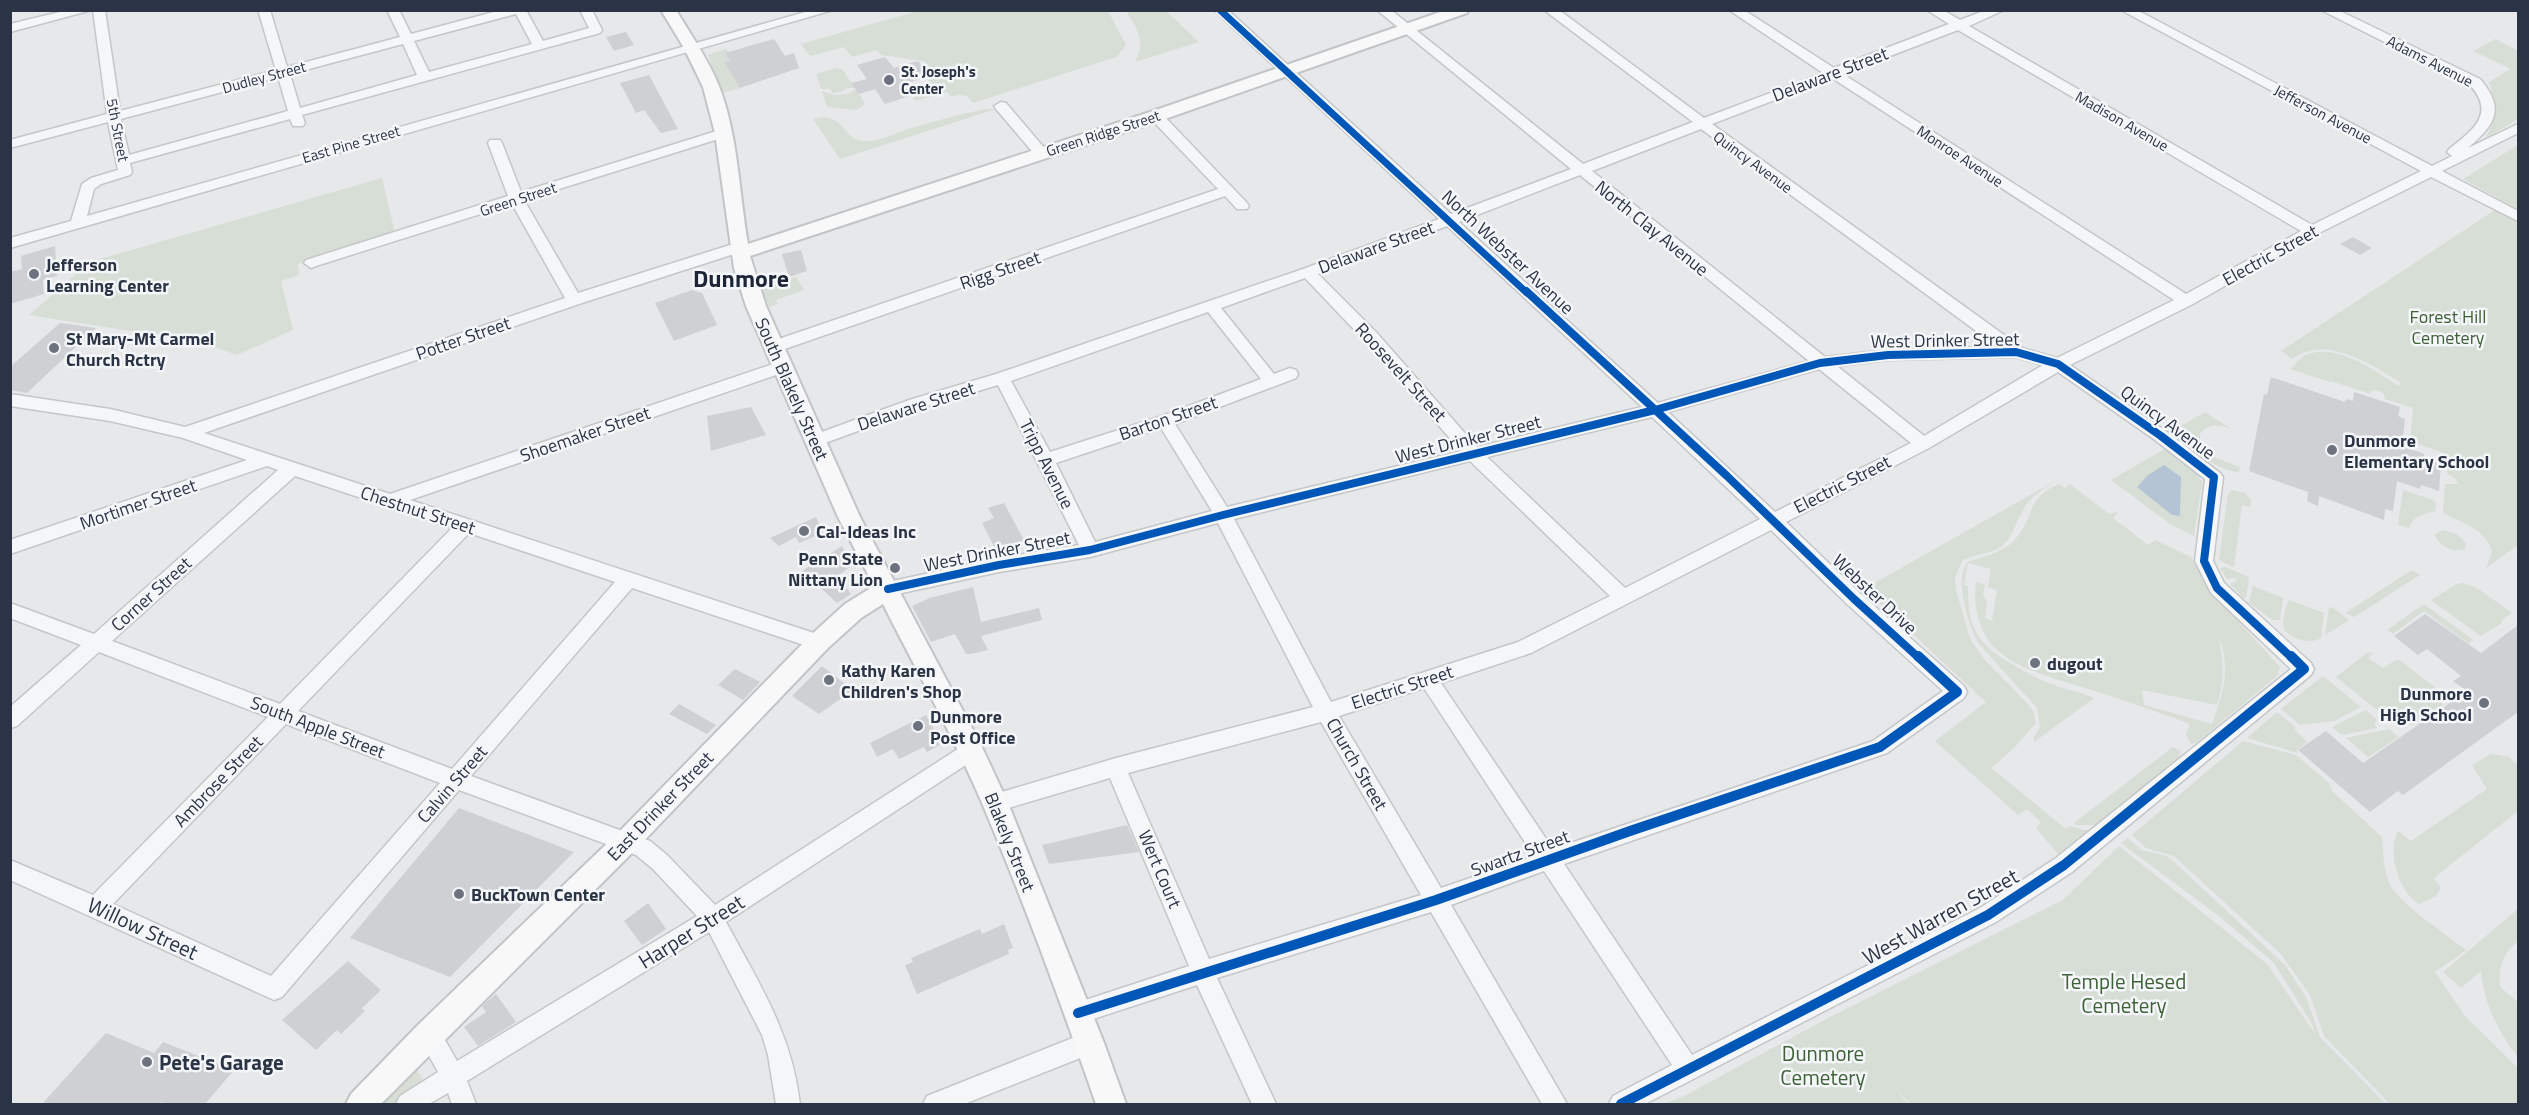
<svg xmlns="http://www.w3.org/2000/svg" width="2529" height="1115" font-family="'Titillium Web',sans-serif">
<rect width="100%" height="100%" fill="#e6e8ea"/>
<!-- green -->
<path fill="#d6ded6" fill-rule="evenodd" d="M1108,11L1126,45L1116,57L973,103L967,96L959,95L951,97L947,92L915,101L913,99L934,74L924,61L881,55L877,50L852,57L844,47L810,56L801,44L918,11Z
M1126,11H1166L1199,42L1135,62C1146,39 1138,31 1126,11Z
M2495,39L2518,51V119L2485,139C2496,120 2496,102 2489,82L2511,69L2473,51Z
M726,49L728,52L725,54L730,61L725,63L740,88L722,93L708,55Z
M836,68L842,69L855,88H846L843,91L833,93L830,89H821L816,74Z
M856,89L865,104L856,110L827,107L822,91L834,95L849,94Z
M987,109H996L840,159L813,119C845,109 842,144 869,141C881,140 894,134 905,130C932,122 959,114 987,109Z
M2518,145V209L2463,179Z
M382,178L395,233L298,264L299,275L281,281L293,330L237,355L201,342L29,315L90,262Z
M2495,210L2518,223V545L2486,568L2492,552C2486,528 2462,523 2443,513L2445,484H2458L2455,478L2447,474L2449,455L2410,441L2413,408L2385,399L2384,394L2377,390L2371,391V394L2331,381V378L2330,382L2290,369C2296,364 2302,356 2308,354C2340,344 2374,371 2399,386L2401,383C2372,364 2325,334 2292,359L2281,351Z
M796,277L804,290L776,300L778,304L769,307L762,289Z
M2205,412L2230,428C2219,425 2207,423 2200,434V442L2216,458L2240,467L2239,472C2215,470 2191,449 2172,435V431Z
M2166,448L2195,471L2202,482L2194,536L2170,524L2111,480Z
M2055,481C2045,488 2033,495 2026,505C2017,517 2014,536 2002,546C1991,554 1974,554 1962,561L1955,578L1956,590L1970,639L1984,659L2027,703L2033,711L2036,723L2015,747L1991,768L2066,829L2069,826L2083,830H2091L2058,854L2036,828L2041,822L2027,809L2018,815L1935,741L1986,702L1864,589Z
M2059,484L2065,488L2070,484L2109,514L2119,511L2113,518L2148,545L2155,540L2191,557L2207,587L2280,667L2277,676L2197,742L2191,744L2186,735L2190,724C2163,714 2135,704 2108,695C2075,684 2017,672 1994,647C1978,630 1973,603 1976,582L1985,585L1983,594L1987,601L1985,618L1992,621L1997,590L1988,587L1991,569L1968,563L1964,585L1968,586C1967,632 1980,646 2017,667C2029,674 2041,681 2054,685C2067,690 2082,692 2094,698L2034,742V737L2040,727L2037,708L1978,643C1969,626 1953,577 1968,562C1986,555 2005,553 2017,537C2035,515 2026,498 2059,484ZM2219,639C2232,669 2222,695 2212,724L2144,705L2142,690L2217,705C2225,682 2223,662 2219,639Z
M2232,490L2245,493L2251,501L2250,507L2242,505L2234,567L2219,560L2228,494Z
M2403,490L2433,500L2436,503L2435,511C2423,515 2415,514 2409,528L2398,525Z
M2442,530L2457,534L2466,543L2465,549C2453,553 2440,547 2435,535Z
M2225,567L2249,577L2246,598H2243L2230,584L2237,581L2236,578L2227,579L2220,568Z
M2412,570L2420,575L2354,617L2345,613Z
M2463,583L2477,588L2512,613L2501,621L2502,623L2481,636L2431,600L2457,584Z
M2253,586L2283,598L2280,620H2273L2249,603Z
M2289,600L2324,613L2321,638C2311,645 2284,639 2283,624C2283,617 2286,606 2289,600Z
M2424,604L2473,640L2469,644L2424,611L2393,634L2387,630Z
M2332,607L2349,620L2325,635L2329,608Z
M2368,652L2373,654L2368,658L2383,668L2396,660L2401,661L2445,695L2437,698L2443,705L2413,725L2387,711L2382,714L2336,677Z
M2323,676L2361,707L2334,721L2300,725L2281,709Z
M2366,710L2377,720L2374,724L2377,728L2342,735L2332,727Z
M2277,712L2296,728L2294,729L2307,742L2297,750L2298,753L2247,738Z
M2389,729L2400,738H2397L2368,757L2346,738Z
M2243,741L2296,755L2329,783L2333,792L2382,837C2383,851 2383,869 2389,883C2398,903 2447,935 2466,950L2435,972L2465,1016L2518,1068V1104H2390L2324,1036L2310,995L2281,954L2174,856L2146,848L2132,835Z
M2173,747L2182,752L2178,755L2180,757L2096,825H2075L2074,823Z
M2491,754L2509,757L2518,765V811L2434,878L2441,888L2436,896L2419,904C2398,891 2387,852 2398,831L2411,841L2487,789L2472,765Z
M2128,838L2141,850L2166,856L2174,862L2285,965L2306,997L2320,1037L2386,1104H1910L1893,1085L1908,1104H1664L1684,1096L1832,1016L2063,900L2119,846L2267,964L2316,1035L2312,1024L2274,963L2220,917L2121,843Z
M2518,909V941C2503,954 2498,966 2500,987L2518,1002V1057C2498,1032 2484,1003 2481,971L2461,988L2443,972Z
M416,1068L426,1085L396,1104H380Z"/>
<!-- water -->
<path fill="#b4c4d5" d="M2164,465L2181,477L2180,516L2172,515L2137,487L2148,475Z"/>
<!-- building -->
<path fill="#ced0d3" d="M626,32L634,45L614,51L606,37Z
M774,39L785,56L794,53L799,68L740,88L724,62L730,61L725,53Z
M885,57L894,68L918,61L930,76L907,83L916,94L885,104L875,89L859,94L851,83L867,79L857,65Z
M649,75L678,129L661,133L644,110L636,113L620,83Z
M2353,237L2372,248L2360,255L2340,244Z
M55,246L57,276L43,280L44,294L10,304V272L22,269L21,256Z
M801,250L807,271L789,277L782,254Z
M692,290L702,293L717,325L674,341L655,303Z
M60,323L96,328L27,393L10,390V367Z
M2271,377L2345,402L2346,399L2353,401L2354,392L2400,407L2398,416L2405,419L2402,446L2424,454V458L2441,464L2439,491L2421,485L2420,489L2397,481L2393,511L2385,509L2384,520L2319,496L2318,506L2307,501L2308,492L2249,471L2264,394L2267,395Z
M751,407L766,435L711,451L707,416Z
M1004,503L1025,542L997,552L982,523L994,518L988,508Z
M816,517L823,533L799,543L796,537L779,546L770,538Z
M842,546L852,565L838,576L851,594L837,603L802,571Z
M973,587L981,622L1039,608L1042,620L981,636L988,650L971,654H966L955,634L931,642L912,606L930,598Z
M2425,614L2481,653L2518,625V712L2403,795L2398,791L2370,812L2298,750L2326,731L2363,763L2467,691L2453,681L2461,676L2427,649L2418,655L2394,636Z
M822,666L853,690L819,714L792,696Z
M735,669L760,682L743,700L718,685Z
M679,704L716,725L707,734L669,714Z
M926,715L939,738L936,739L940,745L927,752L924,747L899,759L893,749L877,757L870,743Z
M459,808L574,852L450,977L350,938Z
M1127,825L1139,852L1049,864L1042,845Z
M648,903L666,929L642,945L624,921Z
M1004,924L1013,948L1008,950L1009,954L917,994L905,965L913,962L911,958L980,929L982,934Z
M348,961L381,990L362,1008L365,1011L341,1034L337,1030L316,1050L282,1020Z
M496,994L516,1022L478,1046L464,1027L486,1012L482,1006Z
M106,1033L154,1053L163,1042L234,1070L205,1104H166L161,1102L159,1104H42Z"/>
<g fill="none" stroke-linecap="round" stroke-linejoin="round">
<defs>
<path id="minor" d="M68,10H92L10,32V24Z
M93,10H105L120,111L276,70L258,10H270L287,67L400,37L387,10H399L411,34L501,10H526L543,41L589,28L580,10H592L602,30L600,33L302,115L305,123L303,126H293L290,119L130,163L132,172L130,175L101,184L94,189L87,216L812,10H833L10,248V238L71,221L82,184L91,178L118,170L108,122L10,148V140L107,114ZM516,14L532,44L429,72L414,41ZM403,44L417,75L300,108L290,74ZM278,77L288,111L129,155L121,119Z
M1214,10H1228L1451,214L1571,169L1377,10H1391L1583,164L1693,122L1544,10H1559L1704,118L1823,73L1729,10H1744L1834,68L1949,24L1927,10H1943L1960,20L1986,10H2004L1969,26L2312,225L2421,171L2121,10H2137L2432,166L2452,156L2447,152L2449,149C2473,130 2496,114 2470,85L2321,10H2338L2480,79C2506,109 2495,125 2468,148L2518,124V133L2442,171L2518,211V221L2431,177L2317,234L2191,305L2070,365L2167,432L2220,473L2223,477L2213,561L2224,583L2311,663L2314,669L2311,675L2072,872L1996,922L1645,1104H1609L1613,1096L1672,1065L1544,871L1451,905L1567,1104H1542L1431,912L1217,978L1276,1104H1252L1197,985L1078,1024L1070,1021L1067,1013L1070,1005L1189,966L1110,778L995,812L988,809L985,803L988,797L995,794L1116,758L1313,707L1218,523L1090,557L999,572L888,596L882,594L879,589L882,584L888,582L999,558L1079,545L998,385L921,408L814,447L808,445L806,441L808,437L909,400L996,374L1303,269L1439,219ZM1958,30L2301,231L2186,294L1843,74ZM1832,78L2174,300L2057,358L2022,348L1712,124ZM1701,129L1998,347L1888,350L1825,357L1592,171ZM1580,175L1809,361L1658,403L1459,222ZM1447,226L1642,407L1477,447L1376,332L1318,274ZM1305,278L1364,340L1461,451L1227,507L1175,424L1296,378L1298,374L1296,370L1290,368L1274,374L1221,308ZM1208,312L1261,379L1159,417L1050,452L1011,381ZM2016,357L2043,365L1924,436L1837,366L1888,360ZM1819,369L1911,443L1775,512L1668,412ZM2058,372L2155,440L2205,479L2195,561L2211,593L2291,669L2056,858L1980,908L1692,1055L1564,864L1887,753L1964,698L1967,692L1964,686L1861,594L1786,522L1929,448ZM1652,417L1760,519L1625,588L1487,457ZM1161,428L1212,511L1095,542L1056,463ZM1470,461L1610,596L1518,642L1331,702L1234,519ZM1771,530L1847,604L1943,691L1873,741L1553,849L1441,683L1531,653ZM1424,688L1534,856L1441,888L1339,716ZM1321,722L1421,895L1209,959L1128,773Z
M1001,102L1006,103L1046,150L1048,153L1046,156H1036L996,109L994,106Z
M1156,112L1161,113L1247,203L1249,206L1247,209H1237L1225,196L779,351H767L765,347L767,343L1218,189L1151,119L1149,116Z
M723,129L730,133L728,136L524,200L578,293L730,245L747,249L749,252L747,255H731L579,304L204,433L390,494L776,363H788L790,367L788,371L410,500L826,637L828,642L826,647L819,650L632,588L471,776L650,841L667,855L715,905L964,745L971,742L978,745L981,751L978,757L726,922C759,983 792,1034 800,1104H776L768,1055L762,1035L709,932L467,1081L476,1104H452L448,1093L429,1104H396L400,1096L438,1072L417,1034L421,1026L429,1023L437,1026L457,1061L697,916L653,869L636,855L459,790L282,997L274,1000L10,880V860L93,895L268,717L99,652L17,726L10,728V707L81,645L10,618V603L94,634L278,470L267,466L10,554V540L247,460L183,438L110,421L10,406V394L110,409L185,427L565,298L512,204L316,266L311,268L304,263L306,260L508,196L488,143L490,140H500L502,143L521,192ZM295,476L452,528L280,704L112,641ZM469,533L615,582L452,769L298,711ZM286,724L440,783L271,976L113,904Z
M1090,1031L1098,1035L1102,1043L1098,1051L964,1104H923L927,1096Z"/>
<path id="major" d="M661,10H676C691,35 708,59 719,86C738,135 739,192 748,244L1150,112L1446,10H1469L1467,13L1162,120L750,256L766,306L860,517L980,743L1008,803L1104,1043L1126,1104H1096C1061,1003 1024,902 982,803C953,735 916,670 883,604L861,618L827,649L636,849L381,1104H346L351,1094L419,1024L618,833L811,635L845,604L874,586L838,517L746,306L734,268L715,133L703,87L684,48Z"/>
</defs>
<!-- minor casing -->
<use href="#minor" stroke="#c4c6c8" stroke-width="3"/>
<!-- major casing -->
<use href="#major" stroke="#c2c5c8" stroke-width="4"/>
<!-- minor -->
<use href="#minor" fill="#f5f6f7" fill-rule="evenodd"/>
<!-- major -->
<use href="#major" fill="#f8f8f8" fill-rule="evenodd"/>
<defs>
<path id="cycleway-far2" d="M1220,10L1527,293"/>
<path id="cycleway-far1" d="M1526,291L1727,476L1854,599L1919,658
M888,589L999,565L1090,550L1223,515L1655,410L1820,363L1888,355L2016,352L2058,364L2161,436L2214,477L2204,561L2217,588L2292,658"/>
<path id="cycleway" d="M1078,1013L1436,900L1630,831L1880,747L1957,692L1918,656
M1621,1104L1988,915L2064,865L2304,669L2291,656"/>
</defs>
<!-- cycleway-far2 casing -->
<use href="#cycleway-far2" stroke="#f4f6f9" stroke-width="10"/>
<!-- cycleway-far1 casing -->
<use href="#cycleway-far1" stroke="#f4f6f9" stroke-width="12"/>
<!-- cycleway casing -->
<use href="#cycleway" stroke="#f4f6f9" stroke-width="14"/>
<!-- cycleway-far2 -->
<use href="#cycleway-far2" stroke="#0057b8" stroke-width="7"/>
<!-- cycleway-far1 -->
<use href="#cycleway-far1" stroke="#0057b8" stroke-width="8"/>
<!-- cycleway -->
<use href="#cycleway" stroke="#0057b8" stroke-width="10"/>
</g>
<!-- markers -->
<g fill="#6c737f" stroke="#f4f6f9" stroke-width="2">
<circle cx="889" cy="80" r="6"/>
<circle cx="34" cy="274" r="6"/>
<circle cx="54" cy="348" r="6"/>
<circle cx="2332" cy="450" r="6"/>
<circle cx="804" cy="531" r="6"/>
<circle cx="895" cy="568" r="6"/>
<circle cx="2035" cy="663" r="6"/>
<circle cx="829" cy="680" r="6"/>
<circle cx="2484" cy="703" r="6"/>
<circle cx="918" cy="726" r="6"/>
<circle cx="459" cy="894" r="6"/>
<circle cx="147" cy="1062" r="6"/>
</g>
<g text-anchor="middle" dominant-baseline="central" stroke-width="5" stroke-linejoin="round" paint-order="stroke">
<!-- far-street labels -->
<g font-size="15" fill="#2b3445" stroke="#f4f6f9">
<text transform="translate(2430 61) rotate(27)">Adams Avenue</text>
<text transform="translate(264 77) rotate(-15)">Dudley Street</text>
<text transform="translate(2323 114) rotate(28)">Jefferson Avenue</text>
<text transform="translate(2122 121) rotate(30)">Madison Avenue</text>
<text transform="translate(118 130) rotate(79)">5th Street</text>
<text transform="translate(1103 133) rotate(-18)">Green Ridge Street</text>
<text transform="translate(351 144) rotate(-16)">East Pine Street</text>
<text transform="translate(1960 156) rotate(33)">Monroe Avenue</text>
<text transform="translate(1753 162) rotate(36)">Quincy Avenue</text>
<text transform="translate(518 199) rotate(-18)">Green Street</text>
</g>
<!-- far-poi labels -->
<g font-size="15" font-weight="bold" fill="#2b3445" stroke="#f4f6f9" text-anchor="start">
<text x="901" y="71">St. Joseph's<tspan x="901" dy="17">Center</tspan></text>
</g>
<!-- street labels -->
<g font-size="18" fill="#2b3445" stroke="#f4f6f9">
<text transform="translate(1830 74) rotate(-21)">Delaware Street</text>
<text transform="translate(1652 228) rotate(39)">North Clay Avenue</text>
<text transform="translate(1376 247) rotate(-20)">Delaware Street</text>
<text transform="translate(1508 252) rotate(43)">North Webster Avenue</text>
<text transform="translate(2270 255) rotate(-29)">Electric Street</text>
<text transform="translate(1000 270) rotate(-19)">Rigg Street</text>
<text transform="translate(463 338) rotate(-19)">Potter Street</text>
<text transform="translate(1945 340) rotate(-1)">West Drinker Street</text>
<text transform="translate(1401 372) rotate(48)">Roosevelt Street</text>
<text transform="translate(792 389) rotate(66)">South Blakely Street</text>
<text transform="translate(916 406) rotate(-18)">Delaware Street</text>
<text transform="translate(1168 418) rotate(-19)">Barton Street</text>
<text transform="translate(2168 422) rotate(36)">Quincy Avenue</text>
<text transform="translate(585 434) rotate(-19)">Shoemaker Street</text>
<text transform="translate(1468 439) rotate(-14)">West Drinker Street</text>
<text transform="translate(1047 464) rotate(63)">Tripp Avenue</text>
<text transform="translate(1842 484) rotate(-27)">Electric Street</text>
<text transform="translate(138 504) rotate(-19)">Mortimer Street</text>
<text transform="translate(418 510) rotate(18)">Chestnut Street</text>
<text transform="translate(997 551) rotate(-11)">West Drinker Street</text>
<text transform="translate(151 594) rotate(-42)">Corner Street</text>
<text transform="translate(1875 594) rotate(43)">Webster Drive</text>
<text transform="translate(1402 687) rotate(-18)">Electric Street</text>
<text transform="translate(318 727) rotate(21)">South Apple Street</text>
<text transform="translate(1357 764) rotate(60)">Church Street</text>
<text transform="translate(218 781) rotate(-46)">Ambrose Street</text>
<text transform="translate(452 784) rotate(-49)">Calvin Street</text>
<text transform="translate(660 806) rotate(-46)">East Drinker Street</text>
<text transform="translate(1010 842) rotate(68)">Blakely Street</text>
<text transform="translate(1520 853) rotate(-20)">Swartz Street</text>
<text transform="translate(1160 869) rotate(67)">Wert Court</text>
</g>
<!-- poi labels -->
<g font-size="18" font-weight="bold" fill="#2b3445" stroke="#f4f6f9" text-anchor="start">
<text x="46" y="264">Jefferson<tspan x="46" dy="21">Learning Center</tspan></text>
<text x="66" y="338">St Mary-Mt Carmel<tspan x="66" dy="21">Church Rctry</tspan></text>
<text x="2344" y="440">Dunmore<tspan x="2344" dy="21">Elementary School</tspan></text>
<text x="816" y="531">Cal-Ideas Inc</text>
<text x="883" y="558" text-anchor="end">Penn State<tspan x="883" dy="21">Nittany Lion</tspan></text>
<text x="2047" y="663">dugout</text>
<text x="841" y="670">Kathy Karen<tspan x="841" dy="21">Children's Shop</tspan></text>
<text x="2472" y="693" text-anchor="end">Dunmore<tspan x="2472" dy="21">High School</tspan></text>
<text x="930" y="716">Dunmore<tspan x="930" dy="21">Post Office</tspan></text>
<text x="471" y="894">BuckTown Center</text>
</g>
<!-- park labels -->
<g font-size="18" fill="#3f6138" stroke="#f4f6f9">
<text x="2448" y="316">Forest Hill<tspan x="2448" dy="21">Cemetery</tspan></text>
</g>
<!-- near-street labels -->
<g font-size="21" fill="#2b3445" stroke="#f4f6f9">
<text transform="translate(1940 916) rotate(-29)">West Warren Street</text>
<text transform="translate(143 928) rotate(25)">Willow Street</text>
<text transform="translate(691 931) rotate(-32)">Harper Street</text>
</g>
<!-- near-park labels -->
<g font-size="21" fill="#3f6138" stroke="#f4f6f9">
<text x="2124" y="981">Temple Hesed<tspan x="2124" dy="24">Cemetery</tspan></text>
<text x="1823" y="1053">Dunmore<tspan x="1823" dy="24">Cemetery</tspan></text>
</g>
<!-- near-poi labels -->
<g font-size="21" font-weight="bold" fill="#2b3445" stroke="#f4f6f9" text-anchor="start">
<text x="159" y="1062">Pete's Garage</text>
</g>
<!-- district labels -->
<g font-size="24" font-weight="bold" fill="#1d2536" stroke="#f4f6f9">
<text x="741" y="278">Dunmore</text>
</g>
</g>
<!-- border -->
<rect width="2529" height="1115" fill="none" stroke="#2b3445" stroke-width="24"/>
</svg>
